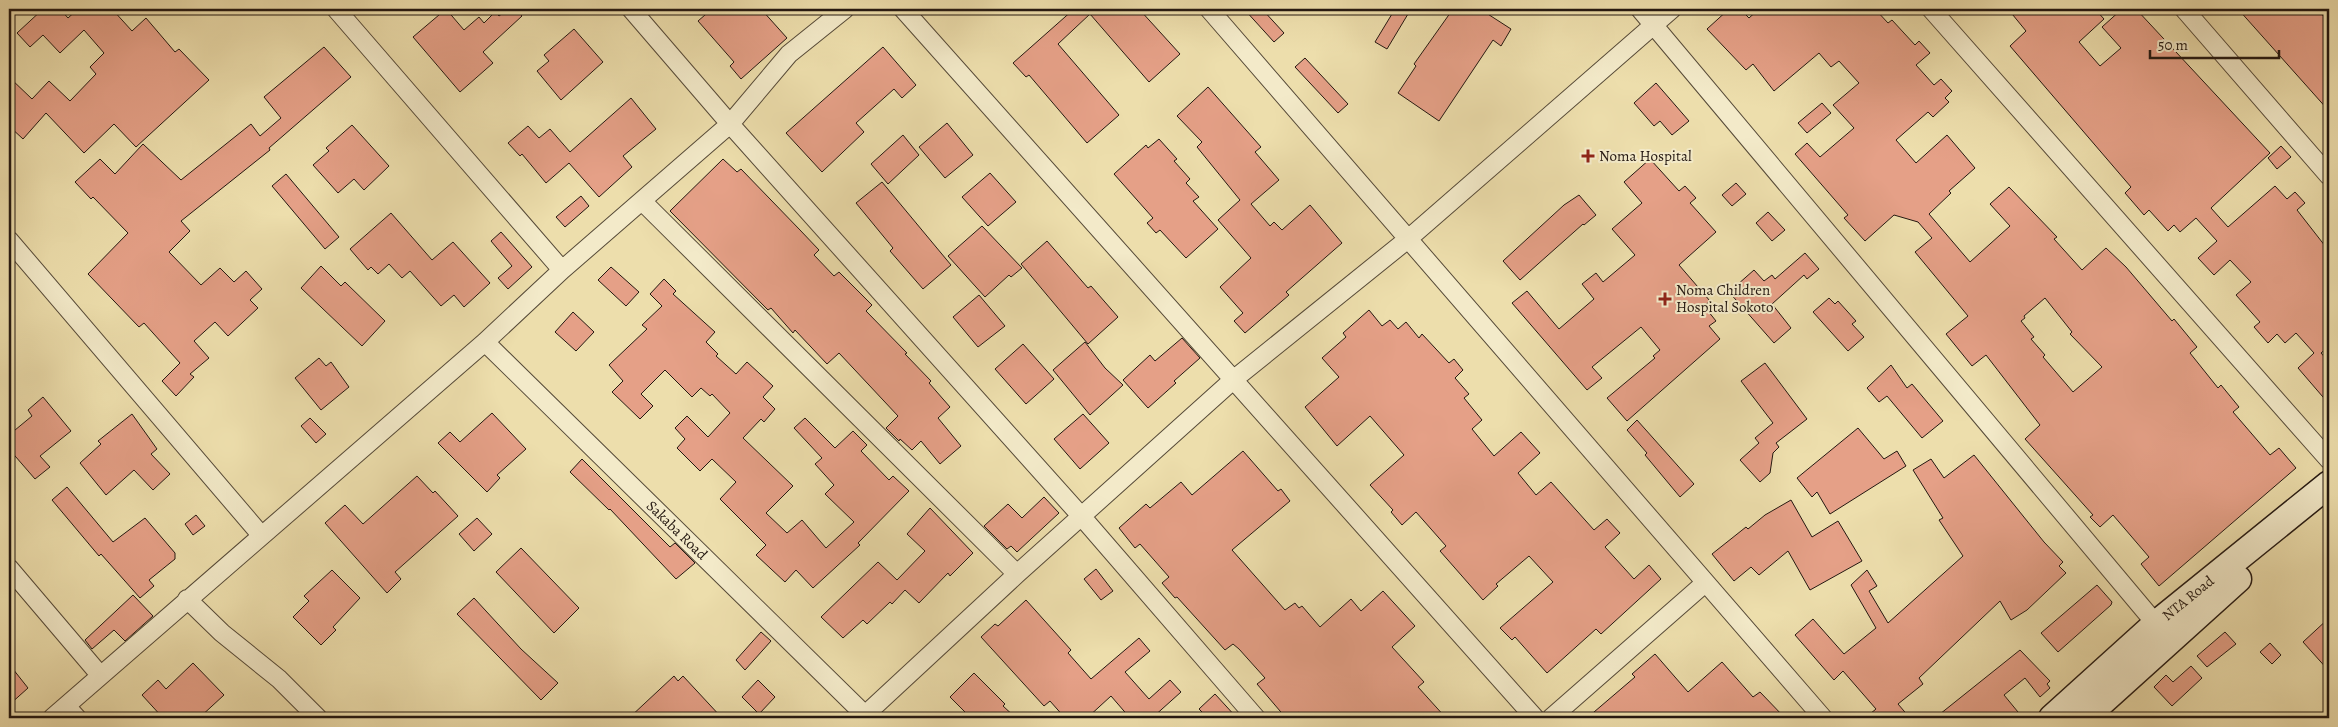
<svg xmlns="http://www.w3.org/2000/svg" width="2338" height="727" font-family="Alegreya,serif">
<rect width="100%" height="100%" fill="#eddeac"/>
<filter id="stains"><feTurbulence type="fractalNoise" baseFrequency=".004" numOctaves="4"/><feColorMatrix values="0 0 0 0 .2 0 0 0 0 .09 0 0 0 0 .02 0 0 0 .5 -.17"/></filter>
<radialGradient id="worn" r=".72"><stop offset=".6" stop-color="#630" stop-opacity="0"/><stop offset="1" stop-color="#630" stop-opacity=".3"/></radialGradient>
<!-- building -->
<path fill="#e5a087" stroke="#241811" fill-rule="evenodd" d="M43,9H60L68,18L78,9H112L132,31L146,18L175,52L179,49L209,80L136,147L114,124L84,153L46,113L23,139L9,126V77L32,99L49,81L70,101L96,74L90,67L104,53L84,30L60,53L43,35L30,47L17,33Z
M446,9L464,30L479,17L484,23L495,12L499,16L508,9H516L522,16L483,52L493,63L460,92L413,37Z
M712,9H761L787,38L741,79L730,66L734,62L698,21Z
M1074,9H1139L1180,54L1149,82L1090,14L1058,44L1119,115L1087,143L1029,75L1026,77L1013,63Z
M1244,9H1262L1284,33L1274,42Z
M1395,9H1411L1387,49L1375,42Z
M1453,9H1480L1511,29L1501,46L1493,40L1439,121L1398,93L1416,66L1414,64Z
M1729,9H1740L1749,18L1759,9H1875L1888,23L1892,20L1915,45L1919,41L1930,53L1916,65L1934,85L1941,79L1952,91L1945,98L1949,102L1933,117L1928,112L1896,140L1916,163L1947,135L1975,168L1949,191L1951,193L1929,214L1970,262L2010,226L1990,204L2009,187L2057,237L2054,239L2082,270L2106,248L2126,267L2172,321L2174,319L2197,347L2190,353L2218,388L2221,385L2239,407L2233,412L2270,455L2279,448L2296,468L2159,586L2141,564L2149,557L2113,515L2100,527L2090,517L2093,515L2025,439L2040,425L1986,355L1972,366L1946,334L1968,316L1915,252L1932,238L1918,222L1894,215L1865,241L1844,218L1848,215L1795,154L1807,143L1820,157L1854,128L1833,105L1859,83L1839,61L1831,67L1819,53L1774,91L1753,64L1746,70L1707,29ZM2045,298L2072,332L2070,334L2102,367L2073,392L2043,357L2045,355L2031,339L2034,337L2021,321L2025,318L2024,316Z
M2008,9H2095L2104,19L2079,42L2100,66L2121,48L2102,27L2122,9H2136L2270,153L2211,208L2228,227L2275,186L2287,199L2295,192L2305,203L2297,210L2329,251V346L2321,353L2329,362V404L2298,368L2314,353L2296,333L2285,343L2277,334L2268,343L2254,327L2260,322L2236,295L2251,282L2230,260L2214,275L2198,258L2217,241L2196,218L2180,232L2174,225L2168,231L2149,210L2144,215L2125,193L2131,187L2010,46L2026,31Z
M2238,9H2317L2329,22V111Z
M574,29L603,62L561,100L537,71L549,61L544,55Z
M324,47L351,77L269,148L270,150L181,221L190,231L169,252L201,285L220,268L234,282L246,271L262,289L250,300L258,308L228,336L215,322L194,341L209,358L190,374L194,377L176,396L162,381L180,363L144,323L139,327L88,274L128,233L93,197L91,199L75,182L100,159L115,174L143,144L181,180L251,124L260,136L281,118L264,97Z
M883,47L916,85L902,98L894,89L856,123L864,132L822,172L786,133Z
M1305,58L1348,104L1338,113L1295,67Z
M1656,83L1689,121L1672,135L1660,121L1654,126L1634,103Z
M1208,87L1261,147L1255,152L1279,180L1251,204L1270,226L1274,222L1282,230L1310,205L1342,243L1286,292L1289,295L1245,333L1234,321L1243,313L1220,287L1251,258L1218,220L1240,200L1197,147L1202,142L1177,116Z
M631,98L656,129L623,156L632,167L599,197L569,163L546,183L522,154L520,156L508,143L528,126L539,138L550,129L570,152Z
M1822,103L1831,113L1807,133L1798,123Z
M947,123L973,155L945,178L919,147Z
M352,125L389,166L364,190L354,179L338,193L313,165L329,151L326,148Z
M903,135L919,155L888,184L871,164Z
M1159,139L1177,159L1174,161L1190,179L1186,183L1199,197L1193,201L1218,229L1186,258L1160,230L1156,233L1147,223L1153,218L1114,174L1146,145L1148,148Z
M2281,146L2291,157L2277,169L2268,158Z
M723,159L737,172L741,169L800,230L819,250L814,255L834,276L839,272L872,305L866,311L907,353L905,354L931,381L929,383L950,407L938,418L961,446L940,464L921,441L912,450L900,439L899,441L886,428L898,416L839,353L827,364L795,330L793,333L771,308L768,310L670,211Z
M1650,159L1679,191L1685,186L1696,198L1690,203L1716,232L1679,265L1710,301L1704,306L1716,321L1709,326L1720,339L1627,421L1607,398L1655,358L1653,356L1660,350L1641,327L1592,367L1602,378L1587,390L1512,303L1527,291L1559,329L1594,299L1582,284L1596,273L1603,282L1635,255L1612,229L1642,203L1624,182Z
M990,173L1016,202L988,226L962,197Z
M286,174L339,237L325,249L272,186Z
M882,182L951,265L923,289L890,251L893,248L856,203Z
M1736,183L1746,194L1732,206L1722,195Z
M1579,195L1596,215L1584,225L1583,224L1520,280L1503,261L1564,205Z
M581,196L589,206L565,227L556,217Z
M1768,212L1785,230L1772,241L1756,223Z
M391,213L432,260L453,242L490,283L464,307L454,295L441,306L410,271L402,278L389,264L378,274L371,267L368,270L350,249Z
M982,226L1022,268L1011,277L1009,275L985,297L948,256Z
M501,232L532,267L508,289L498,278L512,266L491,241Z
M1047,241L1088,288L1091,286L1118,317L1088,344L1021,264Z
M1805,253L1819,269L1807,279L1804,275L1772,304L1791,328L1774,343L1729,292L1754,270L1764,281L1772,275L1775,279Z
M321,266L341,286L345,282L385,321L362,346L301,288Z
M611,267L639,292L626,306L598,280Z
M664,279L676,291L673,294L715,332L706,342L718,354L716,356L736,374L747,362L773,386L763,397L775,409L764,422L761,419L743,438L793,486L766,513L787,533L802,520L826,548L854,522L825,494L834,485L815,464L822,458L794,428L805,418L835,448L853,431L867,445L861,451L889,480L893,476L909,491L858,543L860,545L813,588L796,570L785,582L756,555L766,545L720,499L736,482L712,459L700,471L677,448L685,439L675,428L687,416L708,437L730,413L712,394L710,396L701,388L692,397L665,370L641,394L653,406L640,419L612,392L623,381L609,365L647,329L642,325L662,306L650,294Z
M979,295L1005,326L978,347L953,317Z
M1829,298L1835,304L1838,301L1856,321L1852,324L1864,337L1848,351L1813,312Z
M1369,310L1382,326L1390,320L1398,329L1406,322L1419,338L1422,334L1449,363L1454,359L1463,370L1455,378L1469,394L1464,398L1482,420L1472,429L1494,456L1521,432L1540,453L1518,473L1536,495L1551,482L1594,530L1607,519L1620,533L1605,547L1634,579L1649,565L1661,579L1601,634L1596,629L1547,673L1515,637L1512,640L1500,628L1553,582L1529,556L1496,584L1498,586L1483,600L1440,551L1446,546L1416,512L1402,525L1391,512L1393,510L1370,485L1404,455L1370,416L1337,446L1305,407L1339,377L1322,358L1346,337L1343,333Z
M573,312L594,332L576,351L555,332Z
M1182,338L1200,358L1174,381L1176,383L1148,408L1123,380L1150,355L1155,361Z
M1085,342L1105,368L1123,385L1090,415L1053,370Z
M1023,344L1054,379L1026,404L995,369Z
M319,358L326,366L331,362L349,387L321,410L295,378Z
M1765,363L1807,419L1776,443L1779,447L1773,453L1770,473L1760,482L1740,460L1759,443L1755,438L1773,423L1741,381Z
M1891,365L1907,388L1912,384L1943,421L1922,438L1887,396L1879,402L1867,388Z
M43,397L71,431L40,456L50,467L35,479L9,449V435L32,416L28,410Z
M492,413L526,449L497,475L500,478L487,492L438,443L450,432L460,442Z
M132,414L157,449L151,454L170,474L153,490L134,470L106,495L80,463L101,444L98,441Z
M1083,414L1109,443L1080,469L1054,439Z
M310,418L326,434L316,443L301,426Z
M1637,420L1694,484L1680,497L1645,455L1647,453L1627,430Z
M1858,428L1884,459L1897,451L1906,466L1830,514L1817,492L1812,497L1797,478Z
M1243,451L1278,491L1281,489L1290,501L1232,550L1285,610L1295,603L1299,608L1302,606L1320,627L1351,599L1361,611L1383,591L1415,626L1392,647L1424,682L1418,687L1446,718H1304L1299,712L1292,718H1286L1257,684L1265,678L1239,649L1233,644L1225,650L1177,597L1175,598L1162,583L1169,577L1140,544L1135,548L1119,528L1146,504L1150,508L1181,482L1192,495Z
M1974,455L2044,542L2063,562L2059,566L2066,573L2027,610L2011,620L2000,601L1919,678L1923,684L1898,704L1910,718H1865L1876,709L1843,671L1834,680L1795,635L1813,619L1844,654L1876,628L1851,585L1867,570L1877,586L1869,591L1888,623L1963,556L1939,520L1943,518L1913,470L1931,459L1944,478Z
M582,459L670,547L675,543L695,563L676,579L610,509L609,510L570,472Z
M417,476L433,493L435,491L458,516L395,572L401,579L387,593L325,523L345,505L363,524Z
M67,487L113,542L145,518L175,553V559L149,580L154,586L140,598L101,554L99,556L52,500Z
M1044,497L1059,513L1017,552L1011,546L1007,549L984,526L1008,504L1022,518Z
M1791,500L1812,537L1838,521L1862,561L1810,590L1788,551L1759,575L1751,567L1734,581L1712,554L1746,527L1748,529L1765,515Z
M930,508L973,553L950,576L948,573L919,603L905,590L892,604L890,602L867,624L863,620L843,638L821,617L878,562L897,580L925,551L907,534Z
M196,515L205,526L193,535L185,524Z
M477,518L492,534L474,551L459,534Z
M521,548L579,608L554,633L496,572Z
M1096,569L1113,591L1101,600L1084,579Z
M332,570L360,598L333,627L336,630L321,645L293,617L309,601L304,596Z
M2097,585L2112,602L2111,605L2058,652L2041,633Z
M133,595L153,616L125,641L114,630L92,649L85,640Z
M474,598L521,649L558,683L541,700L457,614Z
M1026,600L1071,650L1068,653L1091,679L1139,638L1150,651L1125,672L1149,699L1170,680L1181,692L1152,718H1130L1111,696L1087,718H1065L1050,701L1044,706L981,637L995,624L998,626Z
M2329,618V671L2303,642Z
M761,632L771,641L745,670L736,660Z
M2225,632L2236,644L2207,667L2197,656Z
M2270,643L2281,655L2272,664L2260,652Z
M2020,650L2050,681L2047,684L2050,688L2040,697L2025,678L2004,695L2018,712L2011,718H1935Z
M1655,654L1688,692L1722,662L1753,697L1760,692L1785,718H1587L1635,677L1632,674Z
M193,663L224,695L199,718H163L142,695L158,680L166,689Z
M9,664L28,688L9,705Z
M2191,666L2202,678L2172,706L2154,687L2166,675L2173,682Z
M974,673L1005,704L1003,706L1016,718H971L950,697Z
M674,676L678,681L683,676L722,718H629Z
M758,680L775,697L759,714L742,697Z
M1215,694L1237,718H1208L1199,709Z"/>
<g fill="none" stroke-linecap="round" stroke-linejoin="round">
<defs>
<path id="street" d="M336,9L562,270
M631,9L730,124L1082,517L1256,718
M903,9L1535,718
M1209,9L1823,718
M1640,9L2156,624
M1931,9L2329,460
M2184,9L2329,176
M642,201L1017,574
M9,240L261,535
M485,342L868,718
M9,568L100,675
M187,599L222,633L279,679L318,718
M66,706L77,718
M865,715L1017,574L1233,380L1408,239L1672,9
M52,718L485,342L562,270L730,124L789,54L845,9
M1551,718L1705,583"/>
<path id="secondary" d="M2052,718L2156,624L2329,484
M2084,718L2238,579"/>
</defs>
<!-- street casing -->
<use href="#street" stroke="#564a38" stroke-width="20"/>
<!-- secondary casing -->
<use href="#secondary" stroke="#241811" stroke-width="29"/>
<!-- street -->
<use href="#street" stroke="#f3eac9" stroke-width="18"/>
<!-- secondary -->
<use href="#secondary" stroke="#f3eac9" stroke-width="26"/>
</g>
<!-- markers -->
<g fill="#8f2418" stroke="#f3eac9" stroke-width="2">
<path d="M1585.5 148.5h5v5h5v5h-5v5h-5v-5h-5v-5h5z"/>
<path d="M1662.5 291.5h5v5h5v5h-5v5h-5v-5h-5v-5h5z"/>
</g>
<g text-anchor="middle" dominant-baseline="central" stroke-width="4" stroke-linejoin="round" paint-order="stroke">
<!-- poi labels -->
<g font-size="15" fill="#241811" stroke="#f3eac9" text-anchor="start">
<text x="1599" y="156">Noma Hospital</text>
<text x="1676" y="290">Noma Children<tspan x="1676" dy="17">Hospital Sokoto</tspan></text>
</g>
<!-- street labels -->
<g font-size="15" fill="#241811" stroke="#f3eac9">
<text transform="translate(677 530) rotate(44)">Sakaba Road</text>
<text transform="translate(2188 598) rotate(-39)">NTA Road</text>
</g>
</g>
<!-- margin -->
<rect width="2338" height="727" fill="none" stroke="#eddeac" stroke-width="30"/>
<rect x="10" y="10" width="2318" height="707" fill="none" stroke="#241811" stroke-width="2.5"/>
<rect x="15" y="15" width="2308" height="697" fill="none" stroke="#241811"/>
<!-- scale -->
<path d="M2150 50v8h129v-8" fill="none" stroke="#241811" stroke-width="2.5"/>
<text x="2158" y="50" font-size="15" fill="#241811" stroke="#f3eac9" stroke-width="4" paint-order="stroke">50 m</text>
<rect width="100%" height="100%" filter="url(#stains)"/>
<rect width="100%" height="100%" fill="url(#worn)"/>
</svg>
